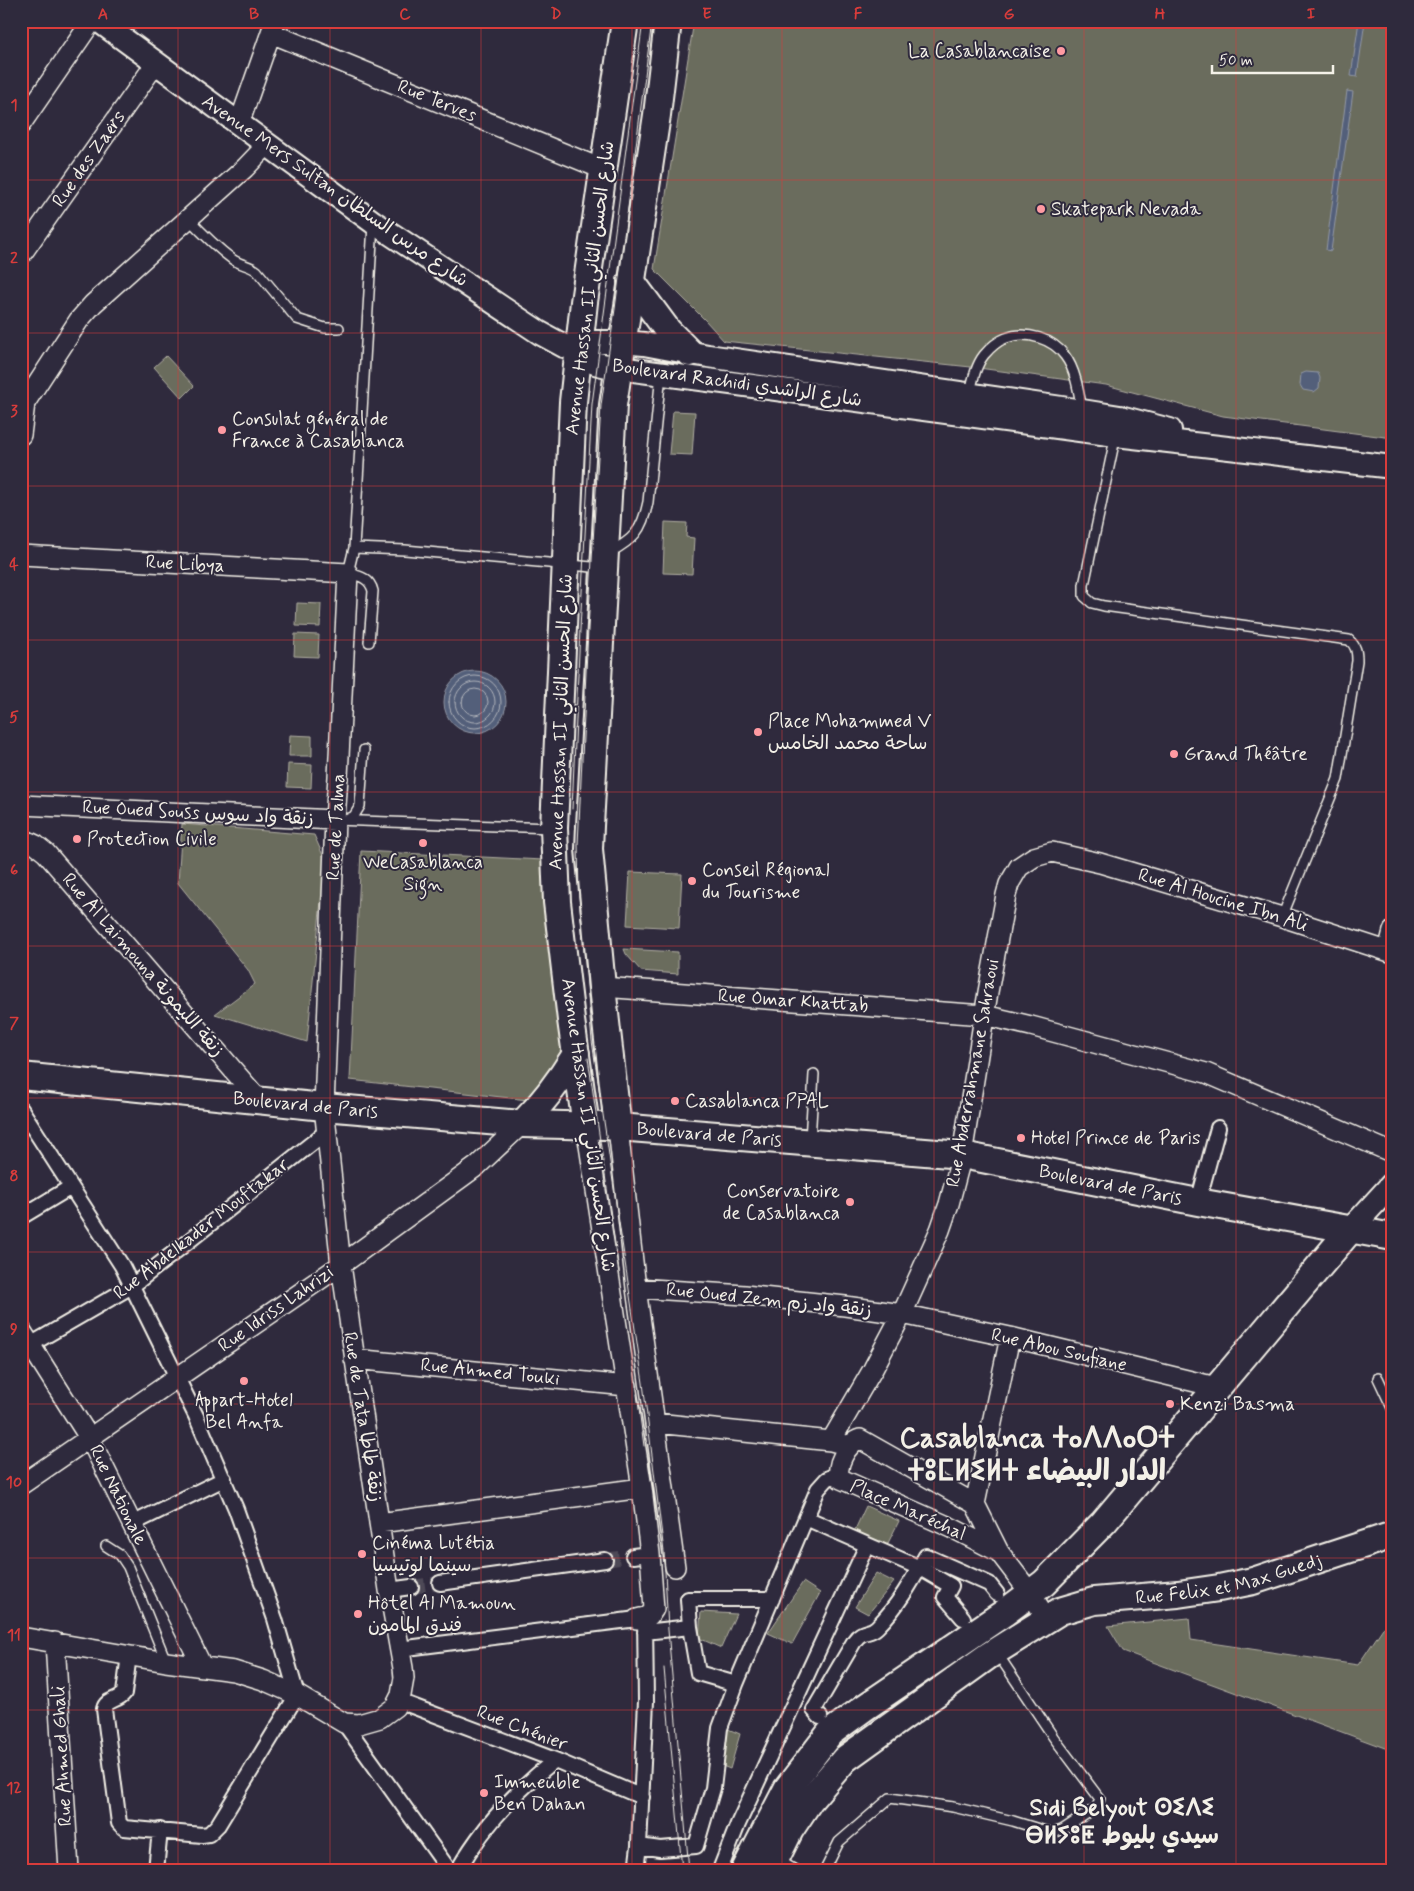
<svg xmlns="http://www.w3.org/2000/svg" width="1414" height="1891" font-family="Mynerve,'Playpen Sans Arabic','Noto Sans Tifinagh',sans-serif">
<rect width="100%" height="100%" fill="#2f2a3d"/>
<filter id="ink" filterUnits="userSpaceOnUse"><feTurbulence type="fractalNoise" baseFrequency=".02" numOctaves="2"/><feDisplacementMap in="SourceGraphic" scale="10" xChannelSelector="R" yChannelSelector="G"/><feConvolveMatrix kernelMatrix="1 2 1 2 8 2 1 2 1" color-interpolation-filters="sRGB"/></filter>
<g filter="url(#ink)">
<!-- green -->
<path fill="#6b6c5d" stroke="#b0aea2" d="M694,21H1393V438L1223,416L1106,385L971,367L724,341L706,321L654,269Z
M166,356L194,386L182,398L154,367Z
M673,411L695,412L692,455L669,454Z
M665,522L687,523L686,537L694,538L692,574L663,573Z
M297,603L321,604L320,627L296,626Z
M295,634L319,635L318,657L294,656Z
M290,735L312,736V756H289Z
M288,764L312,765L311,788L287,787Z
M182,824L314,835L325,860L307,1042L215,1014L255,984L248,970L178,883Z
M361,851L543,860L567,1057L537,1101L350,1080Z
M630,872L682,874L679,928L627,925Z
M624,949L678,952V974L641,971L626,954Z
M866,1506L899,1521L885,1549L853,1534Z
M876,1573L894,1582L868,1614L855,1607Z
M803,1582L820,1593L792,1644L768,1633Z
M701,1612L736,1614L721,1648L699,1638Z
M1393,1613V1751L1123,1651L1108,1626L1189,1618L1191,1640L1358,1665Z
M728,1729L740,1734L730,1769L720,1765Z"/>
<!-- water -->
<path fill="#525e7a" stroke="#9399a6" d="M1359,21H1365L1357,77L1351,76Z
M1347,91L1353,92L1331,251L1326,250Z
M1306,372L1318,373L1320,378L1319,388L1314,392L1303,390L1300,385L1301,374Z
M444 702a31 31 0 1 1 62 0a31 31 0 1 1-62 0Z"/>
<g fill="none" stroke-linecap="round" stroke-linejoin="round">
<!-- shore -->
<path stroke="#b3b6bc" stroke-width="1" d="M449 702a26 26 0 1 1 52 0a26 26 0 1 1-52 0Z
M455 702a20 20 0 1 1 40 0a20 20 0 1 1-40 0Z
M462 702a13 13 0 1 1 26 0a13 13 0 1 1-26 0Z"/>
<!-- pedestrian-tunnel -->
<path stroke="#4d4857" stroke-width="14" stroke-dasharray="14 7" stroke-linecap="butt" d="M605,1560L633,1556
M411,1587L440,1583"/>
<defs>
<path id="service" d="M188,218C202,233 216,247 232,259C240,265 250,265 257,271L297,319L325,328H339
M970,395C972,382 976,365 984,355C989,349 998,341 1006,338C1026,330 1053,339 1065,356C1076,370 1079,394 1082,411
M1116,434L1084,585V596L1092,603L1104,606L1349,640C1356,646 1357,651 1357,661L1338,779L1282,917
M354,548L405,550L603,568
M609,553C634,539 642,531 648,502L661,374
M369,642L373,591C370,578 360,576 348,573L354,548L373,224
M335,820L552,828
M346,820L354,816L360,806L364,750
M810,1140L814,1074
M1378,1378L1393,1410
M106,1546L120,1555L128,1567L166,1661
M778,1860L795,1870
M825,1870L839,1842L890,1798L953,1807L1013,1821L1052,1833L1062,1830L1097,1807L1100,1799L1054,1738L997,1653"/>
<path id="pedestrian" d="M21,1109L122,1266L196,1416L236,1509L275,1619L297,1695L218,1825L209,1834L202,1835L124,1828L119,1823L104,1709C106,1699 118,1701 124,1693L129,1655
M1198,1202L1218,1128
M21,1217L71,1187
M30,1345L132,1286L326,1132
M806,1518L920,1568L951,1586L945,1597L963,1618
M132,1524L224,1479
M633,1556L650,1554
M440,1583L605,1560
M389,1590L411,1587
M645,1632L690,1627
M399,1649L637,1619
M736,1684L698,1673L690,1627L688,1599H772
M399,1701L555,1760L642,1797
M820,1717L814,1710L855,1640C863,1629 869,1635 877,1627C898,1606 912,1581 926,1556L989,1584L997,1594
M344,1723L449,1870
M639,1846L660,1849L696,1846L713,1788L720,1728L736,1684L818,1489L827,1479L838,1474
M156,1870L160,1830
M458,1870C483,1826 516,1791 555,1760
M636,1870L639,1846L646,1701L645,1617
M720,1870L738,1824L867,1545"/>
<path id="minor" d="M271,33L602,169
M21,124L92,21
M239,124L275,21
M21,255L156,63
M21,435L25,403L79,320L93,304L245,168L267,145
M21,555L348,573L338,777L335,820L324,1107L341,1265L389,1590L403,1668L404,1678L401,1695L395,1707L380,1718L359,1724L344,1723L297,1695L263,1680L234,1671L166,1662L21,1637
M21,805L335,820
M21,838L36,845L46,853L259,1100
M1388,951L1393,931
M602,987L984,1015L1031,1026L1206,1073L1393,1153
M586,1126L642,1488L650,1554L654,1609L649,1616L637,1619
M618,1128L636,1288L675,1567
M636,1288L745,1295L845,1306L902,1314L1010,1337L1216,1387
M21,1330L90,1439L202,1666
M354,1359L627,1386
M656,1423L831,1441L843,1444
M831,1441L873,1369L902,1314L940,1230L949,1204L962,1155L988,992L1006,895L1009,884L1019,867L1034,857L1052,852L1100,863L1282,917L1393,953
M21,1485L341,1265L477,1166L522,1124
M975,1504L1010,1337
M379,1523L642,1488
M999,1552L952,1528L841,1479C833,1468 848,1442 860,1439L975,1504L999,1552L1031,1594L1047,1619
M55,1642L69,1870"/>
<path id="tertiary" d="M99,21L373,222L540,333L564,346L579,350
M579,350C588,365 603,365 619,368L1116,435L1393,467
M579,350L595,342H622L644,344L708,356L1082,411L1120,417L1170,430
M1350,1230L1393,1183"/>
<g id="secondary">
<path d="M631,281L668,331L690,353"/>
<path id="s1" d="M21,1076L324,1107L522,1124L606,1126L962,1155L1198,1202L1393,1237"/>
<path d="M522,1124C544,1102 560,1080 576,1054"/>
<path d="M586,1126L571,1020L557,902L554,828L573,402L584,302L625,21"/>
<path d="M618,1128L602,987L589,849L590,826L613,405L657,115L668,21"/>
<path d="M745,1870L787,1789L830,1733L864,1708L1004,1613L1044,1583L1104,1522L1350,1230"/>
<path id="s2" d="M770,1870L790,1830L810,1800L845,1759L988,1656L1060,1611L1094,1601L1178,1594L1219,1588L1253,1581L1393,1535"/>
</g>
</defs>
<!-- service casing -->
<use href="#service" stroke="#f4f1e8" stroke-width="12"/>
<!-- pedestrian casing -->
<use href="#pedestrian" stroke="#f4f1e8" stroke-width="18"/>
<!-- minor casing -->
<use href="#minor" stroke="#f4f1e8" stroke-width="22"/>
<!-- tertiary casing -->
<use href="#tertiary" stroke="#f4f1e8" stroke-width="26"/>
<!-- secondary casing -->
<use href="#secondary" stroke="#f4f1e8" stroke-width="30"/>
<!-- service -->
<use href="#service" stroke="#2f2a3d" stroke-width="9"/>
<!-- pedestrian -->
<use href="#pedestrian" stroke="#2f2a3d" stroke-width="14"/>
<!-- minor -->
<use href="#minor" stroke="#2f2a3d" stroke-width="19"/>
<!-- tertiary -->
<use href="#tertiary" stroke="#2f2a3d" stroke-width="22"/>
<!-- secondary -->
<use href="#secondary" stroke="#2f2a3d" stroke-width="26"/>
<!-- tram -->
<path stroke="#f4f1e8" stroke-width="1" d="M652,21L615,309L601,405L588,629L578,845L579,896L592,1041L643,1383L664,1552L668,1630L689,1870
M572,809L580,629L592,404L643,21
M588,1058L619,1271
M637,1394L644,1446
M664,1668L682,1870"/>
</g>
</g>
<!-- grid -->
<path fill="none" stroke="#d93c3b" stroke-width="1" stroke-opacity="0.55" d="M178,21V1870M330,21V1870M481,21V1870M632,21V1870M782,21V1870M934,21V1870M1084,21V1870M1236,21V1870M21,180H1393M21,333H1393M21,486H1393M21,640H1393M21,792H1393M21,946H1393M21,1098H1393M21,1252H1393M21,1404H1393M21,1558H1393M21,1710H1393"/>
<!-- markers -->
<g fill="#ff9aa2" stroke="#2f2a3d" stroke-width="2">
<circle cx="1061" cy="51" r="5"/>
<circle cx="1041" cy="209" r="5"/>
<circle cx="222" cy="430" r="5"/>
<circle cx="758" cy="732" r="5"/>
<circle cx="1174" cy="754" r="5"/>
<circle cx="77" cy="839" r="5"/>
<circle cx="423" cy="843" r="5"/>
<circle cx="692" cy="881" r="5"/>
<circle cx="675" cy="1101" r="5"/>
<circle cx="1021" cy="1138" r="5"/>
<circle cx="850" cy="1202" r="5"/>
<circle cx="244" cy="1381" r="5"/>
<circle cx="1170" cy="1404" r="5"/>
<circle cx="362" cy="1554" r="5"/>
<circle cx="358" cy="1614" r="5"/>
<circle cx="484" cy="1793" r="5"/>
</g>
<g text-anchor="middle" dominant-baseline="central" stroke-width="4" stroke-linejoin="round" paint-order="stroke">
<!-- poi labels -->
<g font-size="19" fill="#f4f1e8" stroke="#2f2a3d" text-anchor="start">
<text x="1051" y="51" text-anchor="end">La Casablancaise</text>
<text x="1051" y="209">Skatepark Nevada</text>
<text x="232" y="419">Consulat général de<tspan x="232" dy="22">France à Casablanca</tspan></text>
<text x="768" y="721">Place Mohammed V<tspan x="768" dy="22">ساحة محمد الخامس</tspan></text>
<text x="1184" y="754">Grand Théâtre</text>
<text x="87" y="839">Protection Civile</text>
<text x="423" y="862" text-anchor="middle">WeCasablanca<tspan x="423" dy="22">Sign</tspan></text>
<text x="702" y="870">Conseil Régional<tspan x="702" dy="22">du Tourisme</tspan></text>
<text x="685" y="1101">Casablanca PPAL</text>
<text x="1031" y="1138">Hotel Prince de Paris</text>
<text x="840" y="1191" text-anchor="end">Conservatoire<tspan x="840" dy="22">de Casablanca</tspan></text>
<text x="244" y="1400" text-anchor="middle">Appart-Hotel<tspan x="244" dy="22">Bel Anfa</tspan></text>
<text x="1180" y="1404">Kenzi Basma</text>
<text x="372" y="1543">Cinéma Lutétia<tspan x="372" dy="22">سينما لوتيسيا</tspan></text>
<text x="368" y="1603">Hôtel Al Mamoun<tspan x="368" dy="22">فندق المامون</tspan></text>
<text x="494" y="1782">Immeuble<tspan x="494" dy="22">Ben Dahan</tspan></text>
</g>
<!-- street labels -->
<g font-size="19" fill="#f4f1e8" stroke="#2f2a3d">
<text transform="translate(437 101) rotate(22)">Rue Terves</text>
<text transform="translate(89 159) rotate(-55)">Rue des Zaërs</text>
<text transform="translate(335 191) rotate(35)">Avenue Mers Sultan شارع مرس السلطان</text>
<text transform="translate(590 288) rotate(-83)">Avenue Hassan II شارع الحسن الثاني</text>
<text transform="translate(737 383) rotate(8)">Boulevard Rachidi شارع الراشدي</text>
<text transform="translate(185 564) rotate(3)">Rue Libya</text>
<text transform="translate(561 722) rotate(-88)">Avenue Hassan II شارع الحسن الثاني</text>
<text transform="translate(198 813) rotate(3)">Rue Oued Souss زنقة واد سوس</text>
<text transform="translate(336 827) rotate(-87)">Rue de Talma</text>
<text transform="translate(1223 900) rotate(17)">Rue Al Houcine Ibn Ali</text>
<text transform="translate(143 965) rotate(49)">Rue Al Laimouna زنقة الليمونة</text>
<text transform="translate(793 1001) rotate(4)">Rue Omar Khattab</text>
<text transform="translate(973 1073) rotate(-80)">Rue Abderrahmane Sahraoui</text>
<text stroke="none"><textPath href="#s1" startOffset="286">Boulevard de Paris</textPath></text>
<text transform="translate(588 1125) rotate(82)">Avenue Hassan II شارع الحسن الثاني</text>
<text stroke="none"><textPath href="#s1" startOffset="691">Boulevard de Paris</textPath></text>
<text stroke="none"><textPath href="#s1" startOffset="1096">Boulevard de Paris</textPath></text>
<text transform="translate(201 1229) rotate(-38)">Rue Abdelkader Mouftakar</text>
<text transform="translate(769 1300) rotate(6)">Rue Oued Zem زنقة واد زم</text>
<text transform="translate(276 1309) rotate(-35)">Rue Idriss Lahrizi</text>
<text transform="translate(1059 1350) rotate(13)">Rue Abou Soufiane</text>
<text transform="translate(490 1372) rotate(6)">Rue Ahmed Touki</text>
<text transform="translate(363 1417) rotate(81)">Rue de Tata زنقة طاطا</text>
<text transform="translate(118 1495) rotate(64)">Rue Nationale</text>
<text transform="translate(908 1510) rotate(24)">Place Maréchal</text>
<text stroke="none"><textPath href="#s2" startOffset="568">Rue Felix et Max Guedj</textPath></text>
<text transform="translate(522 1728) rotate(21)">Rue Chénier</text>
<text transform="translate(62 1756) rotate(-93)">Rue Ahmed Ghali</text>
</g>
<!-- district labels -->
<g font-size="24" font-weight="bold" fill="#f4f1e8" stroke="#2f2a3d">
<text x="1122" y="1808">Sidi Belyout ⵙⵉⴷⵉ<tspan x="1122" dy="28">ⴱⵍⵢⵓⵟ سيدي بليوط</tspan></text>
</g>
<!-- town labels -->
<g font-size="29" font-weight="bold" fill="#f4f1e8" stroke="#2f2a3d">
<text x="1037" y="1439">Casablanca ⵜⴰⴷⴷⴰⵔⵜ<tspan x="1037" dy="33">ⵜⵓⵎⵍⵉⵍⵜ الدار البيضاء</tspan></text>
</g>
</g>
<!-- margin -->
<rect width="1414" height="1891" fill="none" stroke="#2f2a3d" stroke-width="55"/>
<!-- scale -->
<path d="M1212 65v8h121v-8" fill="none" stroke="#f4f1e8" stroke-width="2.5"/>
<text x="1219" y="65" font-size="15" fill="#f4f1e8" stroke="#2f2a3d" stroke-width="4" paint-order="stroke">50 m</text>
<rect x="28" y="28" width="1358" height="1836" fill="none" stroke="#d93c3b" stroke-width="2"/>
<g font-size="16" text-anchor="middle" font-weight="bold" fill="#d93c3b">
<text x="103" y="19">A</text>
<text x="254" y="19">B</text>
<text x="405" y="19">C</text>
<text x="556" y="19">D</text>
<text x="707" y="19">E</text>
<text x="858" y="19">F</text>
<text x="1009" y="19">G</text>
<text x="1160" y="19">H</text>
<text x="1311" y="19">I</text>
<text x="14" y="110">1</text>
<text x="14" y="263">2</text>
<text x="14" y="416">3</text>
<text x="14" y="569">4</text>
<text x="14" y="722">5</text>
<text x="14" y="875">6</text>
<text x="14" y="1028">7</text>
<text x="14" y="1181">8</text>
<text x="14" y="1334">9</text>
<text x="14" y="1487">10</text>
<text x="14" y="1640">11</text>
<text x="14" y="1793">12</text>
</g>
</svg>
